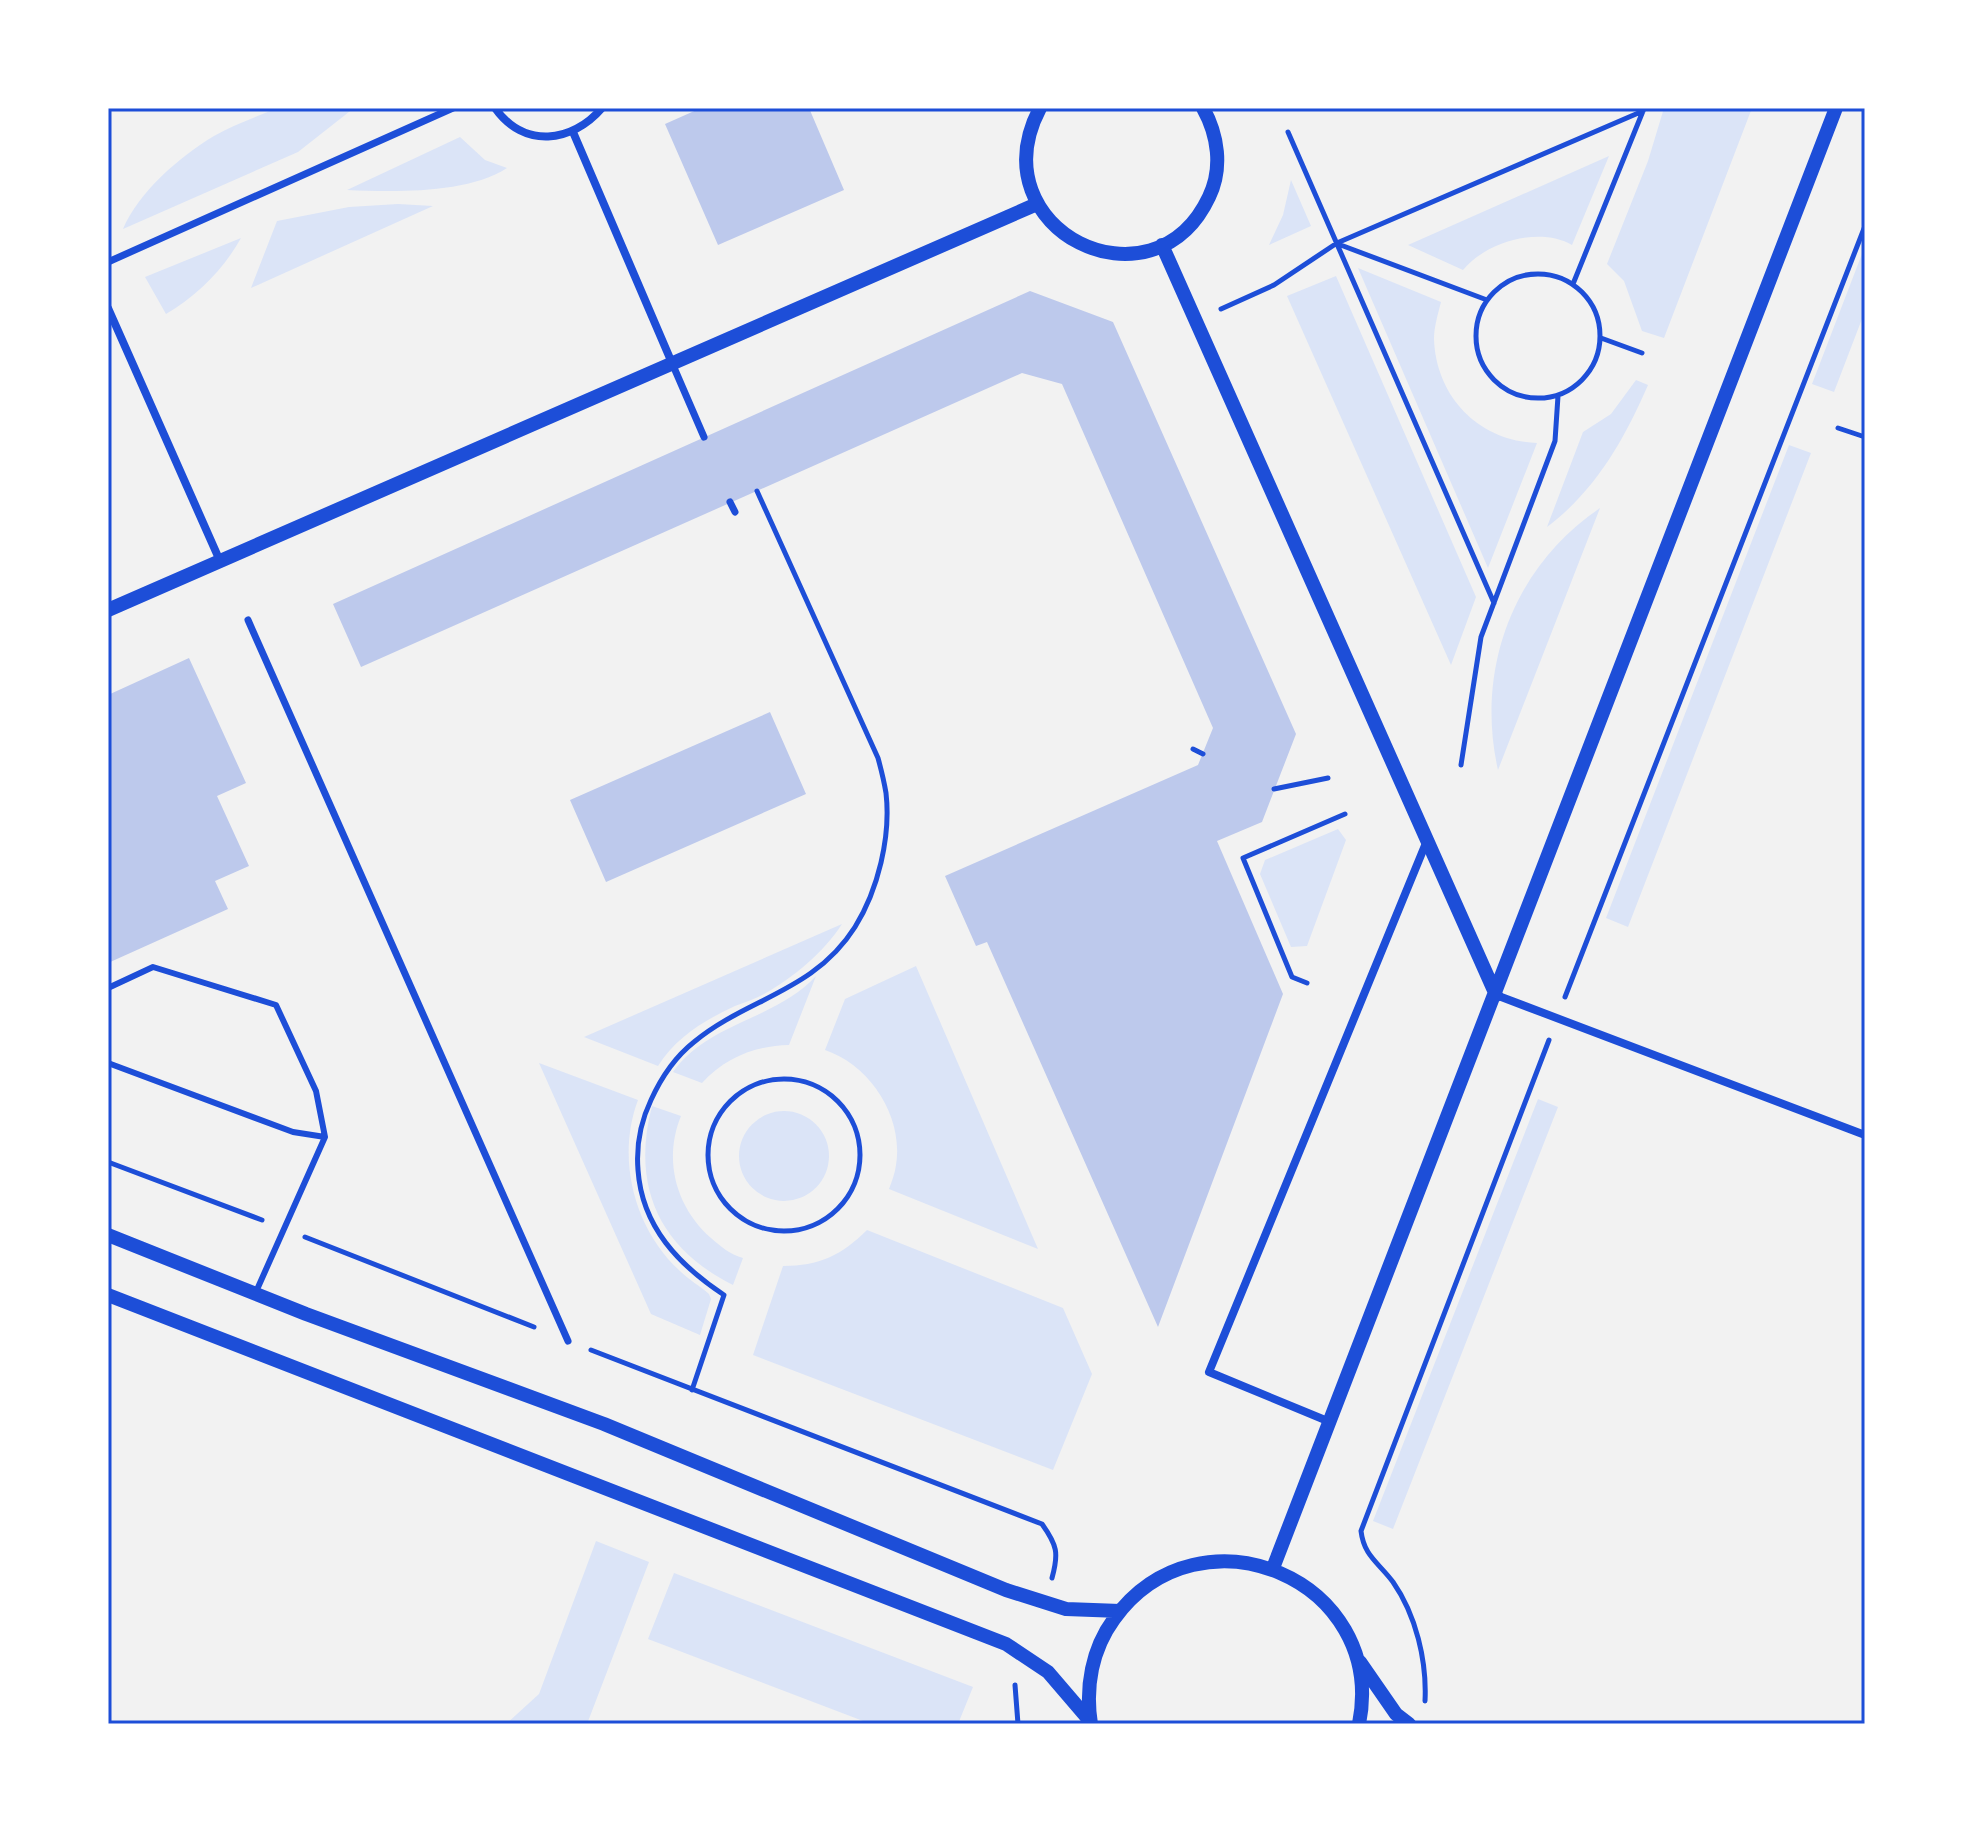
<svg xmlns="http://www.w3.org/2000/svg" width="1973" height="1832" font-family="'Noto Serif',serif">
<rect width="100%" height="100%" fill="#f2f2f2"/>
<!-- green -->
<path fill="#dbe4f7" d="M277,108H354L298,152L123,229C139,192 179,157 214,136C233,125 256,117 277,108Z
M1664,108H1752L1664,338L1642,331L1624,281L1607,264L1648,161Z
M460,137L485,160L507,168C467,194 394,192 347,190Z
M1609,156L1572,245C1540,226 1486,242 1463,270L1408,245Z
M1291,180L1311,226L1269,245L1283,215Z
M398,204L433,206L251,288L277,221L349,207Z
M241,238C223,270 198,295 166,314L145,277Z
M1865,246V311L1834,392L1812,384Z
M1358,268L1441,302C1438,314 1434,327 1434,339C1436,397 1479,441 1537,443L1488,568Z
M1336,276L1476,597L1451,665L1287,296Z
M1636,380L1648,385C1624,440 1596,490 1547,527L1583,432L1611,414Z
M1789,445L1811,453L1628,927L1606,918Z
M1600,508L1498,770C1475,669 1514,566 1600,508Z
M1338,829L1346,840L1307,946L1291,947L1260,874L1265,860Z
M842,924C824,952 793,978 764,994C755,999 745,1002 735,1006C705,1020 676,1037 658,1066L584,1037Z
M916,966L1038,1249L889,1189C892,1181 895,1173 896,1165C904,1117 870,1065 825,1050L845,999Z
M816,976L789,1045C755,1046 726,1057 702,1083L673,1072C709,1022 775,1020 816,976Z
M539,1063L638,1100C616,1158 634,1229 680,1271C689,1280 700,1286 709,1294L711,1299L700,1335L651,1314Z
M1538,1099L1558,1107L1393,1529L1373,1521Z
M652,1106L681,1116C663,1160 676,1207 711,1238C720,1246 731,1255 743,1258L733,1285C659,1248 631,1186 652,1106Z
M739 1156a45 45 0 1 1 90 0a45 45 0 1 1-90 0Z
M867,1230L1063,1308L1092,1374L1053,1470L753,1355L783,1266C819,1266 842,1255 867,1230Z
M596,1541L649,1562L587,1724H506L539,1694Z
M674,1573L973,1687L958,1724H871L648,1639Z"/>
<!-- building -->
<path fill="#bdc9ec" d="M701,108H809L844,190L718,245L665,124Z
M1030,291L1113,322L1296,734L1262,822L1217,841L1283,994L1158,1327L987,942L976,946L945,876L1198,765L1213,728L1062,384L1022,373L361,667L333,604Z
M189,658L246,783L217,796L249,866L215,881L228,909L108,963V695Z
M770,712L806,794L606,882L570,800Z"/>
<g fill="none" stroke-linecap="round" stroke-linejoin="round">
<!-- path -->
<path stroke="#1d4ed8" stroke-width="5" d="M1288,132L1494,603
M1338,244L1487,300
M1476 336a62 62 0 1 1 124 0a62 62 0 1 1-124 0Z
M1573,284L1643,111
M1221,309L1274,285L1337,243L1643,111
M1601,338L1642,353
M1838,428L1865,437
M1193,749L1203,754
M1461,765L1481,637L1555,441L1558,396
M1274,789L1328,778
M1307,983L1292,977L1243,858L1345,814
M1565,997L1865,226
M708 1155a76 76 0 1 1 152 0a76 76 0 1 1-152 0Z
M108,1162L262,1220
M305,1237L534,1327
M591,1350L1042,1524C1057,1545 1059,1553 1052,1578
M692,1390L724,1295C679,1265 642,1227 638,1170C636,1145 640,1123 651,1100C661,1078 675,1057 694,1042C747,998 814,992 855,927C878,890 891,837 886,793C884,781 881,769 878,758L757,491
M1015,1685L1018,1724
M1425,1701C1427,1661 1416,1615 1393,1582C1378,1562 1364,1556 1361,1531L1549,1040"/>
<!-- service -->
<path stroke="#1d4ed8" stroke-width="6" d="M108,988L153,967L276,1005L316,1091L325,1137L255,1294
M108,1063L293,1132L325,1137"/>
<!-- pedestrian -->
<path stroke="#1d4ed8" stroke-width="7" d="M108,262L453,108
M672,363L704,437
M730,502L735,512
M248,620L568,1341"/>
<!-- minor -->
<path stroke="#1d4ed8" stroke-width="8" d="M495,108C524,149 572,143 602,108
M573,132L672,363
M108,308L220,561
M1496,995L1865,1135
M1330,1422L1209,1372L1426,843"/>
<!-- tertiary -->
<path stroke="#1d4ed8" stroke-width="14" d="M1040,108C976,230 1153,316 1209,197C1223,168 1218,135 1203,108
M1162,245L1496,995
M108,610L1037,204
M108,1235L306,1314L604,1424L1006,1590L1066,1609L1120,1611
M108,1295L1006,1644L1048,1672L1090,1721
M1273,1568L1836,108
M1360,1662L1396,1714L1409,1724
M1091,1724C1085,1687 1092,1649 1114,1619C1200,1500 1388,1580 1359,1724"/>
</g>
<!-- border -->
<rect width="1973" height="1832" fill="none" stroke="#ffffff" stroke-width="220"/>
<rect x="110" y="110" width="1753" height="1612" fill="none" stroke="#1d4ed8" stroke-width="3"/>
</svg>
